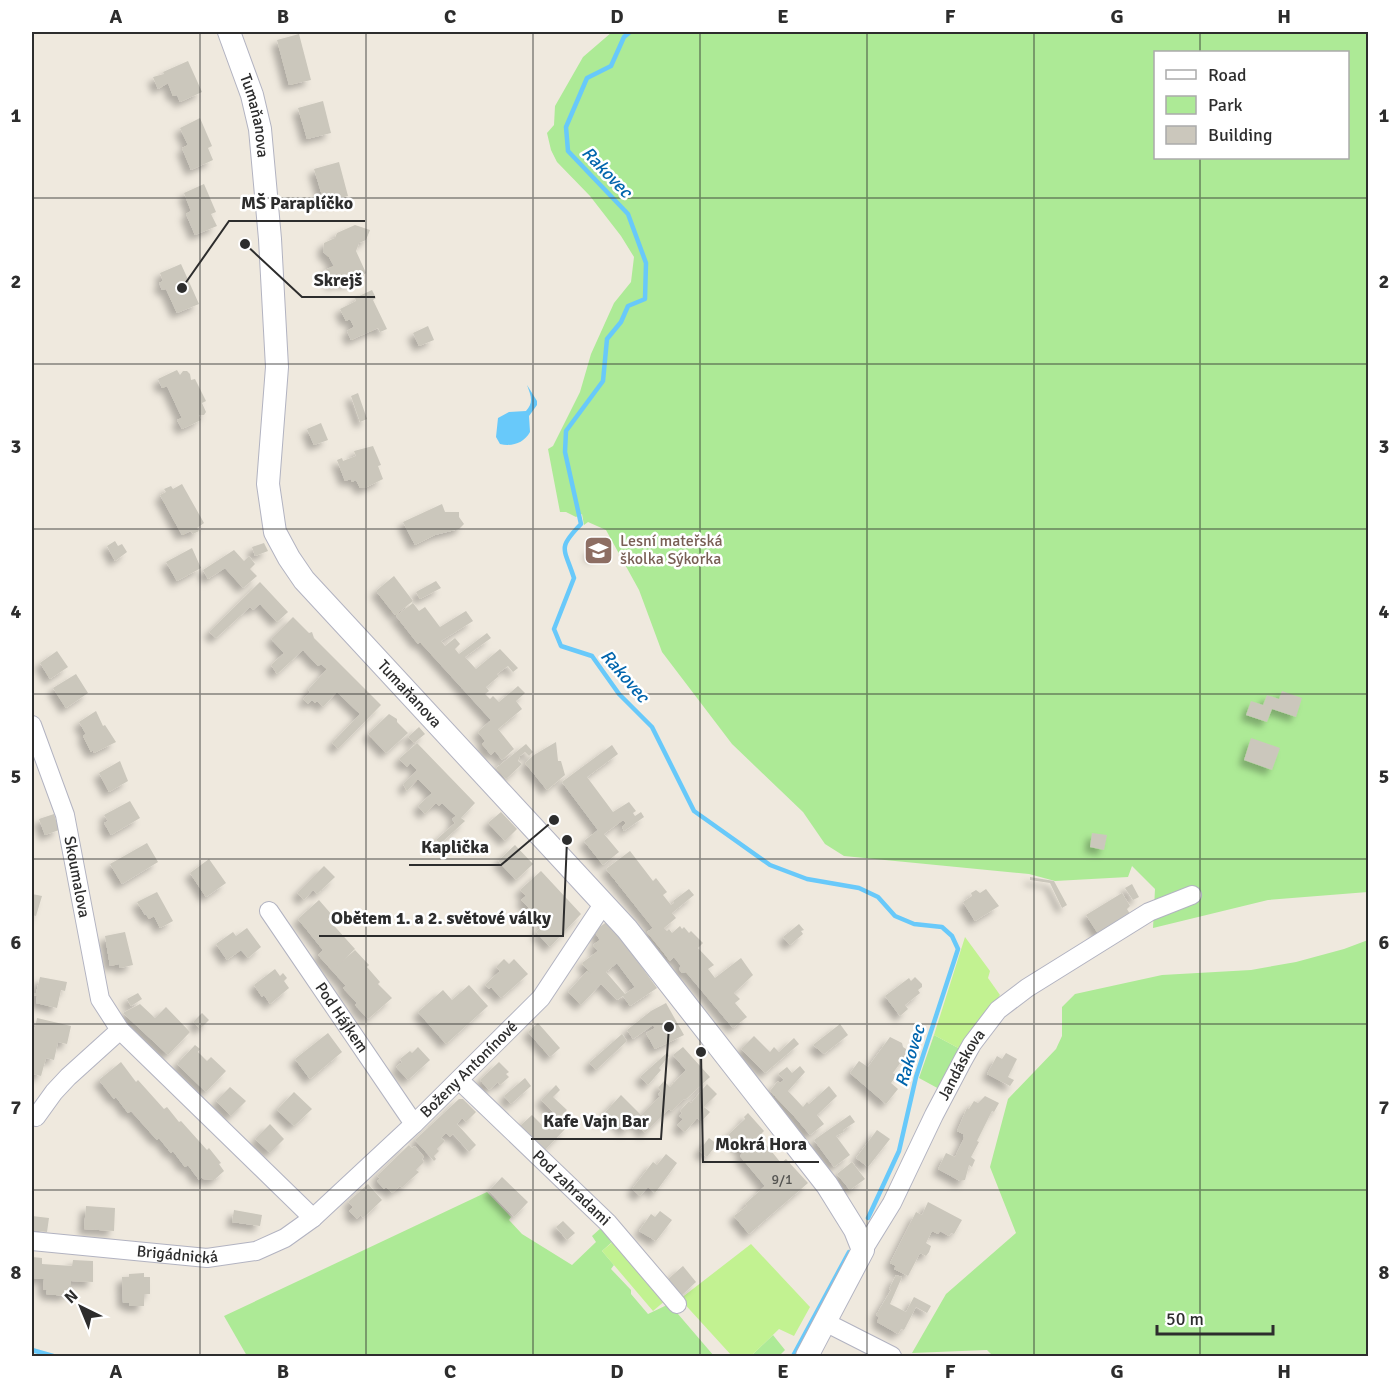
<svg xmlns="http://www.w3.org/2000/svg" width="1400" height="1388" font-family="Signika,sans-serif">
<defs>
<filter id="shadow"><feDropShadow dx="-5.5" dy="5.5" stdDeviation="3" flood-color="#0004"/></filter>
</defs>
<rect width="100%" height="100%" fill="#efe9de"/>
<!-- green -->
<path fill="#adea96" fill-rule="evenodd" d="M612,32H1368V892L1268,900L1153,928L1155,889L1132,866L1128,877L1055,881L1029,874L844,856L825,844L803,812L732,744L662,652L639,590L606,530L588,522L584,525L582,514L576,517L566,512H560L548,449L553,446L580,392L591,354L614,303L631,282L634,257L621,236L590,196L557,162L551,150L547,133L554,125L555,106L583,57ZM1156,52H1348V158H1156Z
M1368,940V1356H993L987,1350L912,1353L946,1294L1016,1233L990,1167L1008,1099L1056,1049L1062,1036V1007L1075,994L1162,975L1251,970L1296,962L1344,949Z
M934,1035L962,1050L941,1090L919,1078Z
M487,1192L511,1217L509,1220L522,1234L572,1265L596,1242L592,1236L602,1227L612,1242L602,1251L614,1265L611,1269L631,1290V1294L648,1314L667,1305L672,1307L714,1356H247L224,1316Z
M773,1335L785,1350L779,1356H751Z"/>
<!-- pitch -->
<path fill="#c2f291" d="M965,937L990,971L988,978L1000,995L962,1050L934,1035Z
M615,1240L666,1300L653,1311L602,1251Z
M751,1244L810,1307L794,1336L779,1329L751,1356H732L680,1299Z"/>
<!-- water -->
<path fill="#68c9fa" d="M527,385L537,401V405L529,416L530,432C524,443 512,447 500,444L496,437L498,418L509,412L526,411C534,402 531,396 527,385Z"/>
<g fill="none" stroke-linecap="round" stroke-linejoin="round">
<!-- stream -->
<path stroke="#68c9fa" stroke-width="4.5" d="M630,32L624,37L611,66L587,78L566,127L568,151L628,214L646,263L645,299L628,306L621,322L607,339L603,381L566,431L565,452L581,524C557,549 564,547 574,578L554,629L561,646L592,656L619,694L652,727L694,811L770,865L807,879L859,888L878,897L895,916L914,924L942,927L952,936L958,949L916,1077L899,1151L868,1218
M32,1350L53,1356
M793,1356L849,1252"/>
</g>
<!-- building -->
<path fill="#cbc7bc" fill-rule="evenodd" filter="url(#shadow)" d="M299,34L311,80L289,85L277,40Z
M188,61L202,92L180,102L177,95L173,96L168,83L158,89L153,77L164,74L163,72Z
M323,101L331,133L307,139L298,108Z
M200,118L212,146L208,148L213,160L191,170L182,148L188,145L180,128Z
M339,162L348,196L324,202L314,169Z
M204,184L216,212L211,214L217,226L195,235L186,214L191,211L184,193Z
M355,225L370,230L366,240L359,243L356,251L366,273L351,283L347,282L342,284L341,281L332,285L325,270L334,266L329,257L323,252L324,243L335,238L337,233Z
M181,264L199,304L177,313L166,289L162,290L159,283L163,281L160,273Z
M372,290L376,298L373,300L387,329L380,332L378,328L351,340L347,331L354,327L350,319L346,321L340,309L356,301L355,298Z
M428,326L434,340L419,346L413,333Z
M177,370L180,375L183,371H187L190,374L191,380L195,379L206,401L202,403L206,412L204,415H199L201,420L182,429L177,420L182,418L167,386L162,388L158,379Z
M358,393L367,419L360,422L351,396Z
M321,423L328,440L314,445L307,429Z
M373,446L381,465L378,466L383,479L365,488H360L356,480L352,482L351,479L345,481L337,460L342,458L343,461L356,456L354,451Z
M182,484L204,523L197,528L199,531L193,534L191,531L182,535L160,495L166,492L164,489L171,486L173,489Z
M442,504L445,512H459V517L464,524L459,529L435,535L415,545L403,522Z
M115,541L118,546L122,544L127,552L115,561L107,546Z
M264,543L268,551L255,556L252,547Z
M603,544L607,551L592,558L589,550Z
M192,548L201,568L177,581L166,562Z
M234,550L244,561L249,556L255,564L250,569L257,576L243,588L225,568L208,579L203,570Z
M394,576L413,601L395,615L376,591Z
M436,581L441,588L420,599L416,592Z
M260,582L288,612L277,622L260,604L253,610L250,607L216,638L209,632Z
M413,603L419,611L425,607L440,627L466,611L473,621L441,641L445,646L455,638L460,644L455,649L459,654L487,633L491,638L465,657L476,669L500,649L518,668L513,672L508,666L497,674L499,676L486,687L489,691L485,694L490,699L493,696L499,702L518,686L525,693L516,701L522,709L498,729L514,749L502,760L495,751L491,755L482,744L485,741L478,732L491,720L420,642L418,644L396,616Z
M293,617L309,633L312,632L314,638L381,705L338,749L332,743L360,714L337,692L323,707L317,701L315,703L312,700L308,704L303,699L310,692L308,690L327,669L321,664L318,666L303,650L277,674L271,665L284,653L271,639Z
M57,651L68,667L50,679L40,663Z
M76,674L88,693L66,708L53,688Z
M1282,691L1302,698L1296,717L1272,709L1267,722L1246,715L1251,701L1263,705L1267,695L1279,699Z
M96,711L103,726L105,725L116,742L94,753L93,750L91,752L83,736L86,734L79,722Z
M389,714L397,719V722L408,733L386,753L368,734Z
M419,727L425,734L414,743L408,737Z
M1251,738L1280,748L1272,770L1244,760Z
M556,742L558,761H561L565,775L547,790L525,763L534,755Z
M417,743L475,803L461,818L465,821L440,844L436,840L455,823L452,819L456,816L442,803L439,806L436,803L425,814L418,806L432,793L418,779L407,791L403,784L417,770L410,763L407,767L399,759Z
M526,744L533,752L529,756L525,752L520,756L518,761L522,764L506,779L496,768Z
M612,745L618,754L587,777L613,812L629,802L636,811L633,813L635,816L641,812L644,817L624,831L622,827L626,823L623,820L604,834L619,852L603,865L584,841L598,830L562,782Z
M120,761L128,781L109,792L99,773Z
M130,801L140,818L111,835L104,823L108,821L104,815Z
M501,812L517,829L505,841L488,823Z
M54,814L59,830L45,835L39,819Z
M1092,833L1107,835L1104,850L1090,847Z
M147,843L158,862L122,884L110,864Z
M515,845L533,864L516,880L498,861Z
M630,851L653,881L656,878L667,892L663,895L671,905L674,903L673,901L689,889L694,895L672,913L676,918L664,928L667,931L669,929L672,933L680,926L682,929L684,927L689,933L691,931L703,943L698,948L714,965L708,969L715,978L741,958L753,975L734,993L740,999L735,1003L747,1017L733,1028L686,972L682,973L679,969L681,966L674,957L670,961L664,953L647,932L653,928L606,869Z
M209,859L226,883L206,897L190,873Z
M324,866L335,877L317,894L313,890L304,900L297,893Z
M541,871L581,914L550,947L536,932L545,924L521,900L526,896L520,890Z
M1030,877L1054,881L1067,905L1062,908L1050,883L1030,880Z
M1132,884L1139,897L1133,900L1125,888Z
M986,889L999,906L975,921L963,902L972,896L971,893L976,890L980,893Z
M157,892L173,921L160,928L154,916L149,919L146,914L145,915L137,902Z
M1122,893L1130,906L1127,909L1130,914L1099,935L1086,915Z
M32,894L42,896L36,916L32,915Z
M319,900L332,915L328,919L355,949L337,966L355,950L369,965L367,967L380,982L378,984L392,998L368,1019L355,1005L357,1003L343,988L346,986L318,955L323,950L298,919Z
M608,921L657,988L630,1006L623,996L617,1000L601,984L581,1005L568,992L587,971L592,975L582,963L598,951L593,945L600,940L594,931ZM617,963L635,987L625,994L606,972Z
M799,924L804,930L801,931L803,934L790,945L783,937Z
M247,928L261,947L248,958L241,950L227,960L216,944L233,932L236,936Z
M125,932L133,965L120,968L119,964L110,966L105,936Z
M504,959L509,964L514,959L528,974L501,998L491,987L489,989L485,985L500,971L496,967Z
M275,969L280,976L283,973L287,978L284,981L289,988L270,1004L264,995L262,997L254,985Z
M40,977L67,982L65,991L61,990L57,1008L36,1003L37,996L34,995V993H36Z
M915,977L922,984V987L918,990L920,993L905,1005L908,1009L900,1016L885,996L909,978L911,981Z
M469,985L488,1006L446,1044L418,1012L443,990L452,1000Z
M138,993L142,999L131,1006L127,999Z
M666,1003L684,1035L655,1049L646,1033L655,1028L653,1025L633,1039L627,1030L651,1011Z
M140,1004L155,1018L166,1007L190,1032L168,1055L123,1013Z
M202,1013L209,1020L200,1029L193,1022Z
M37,1018L71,1026L67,1044L58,1042L54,1060L46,1058L41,1076L33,1074L32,1078V1036H33Z
M538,1023L560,1048L550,1057L528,1032Z
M840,1024L848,1035L824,1054L813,1045Z
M328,1033L342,1052L310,1079L295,1059Z
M622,1034L627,1041L596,1070L589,1063Z
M754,1036L770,1052L774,1047L779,1052L794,1038L799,1044L765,1073L741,1049Z
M890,1037L902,1043L903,1047L909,1051L893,1073L897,1075L891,1083L898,1089L886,1104L850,1073L859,1061L868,1067Z
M195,1045L200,1049L198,1052L207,1061L211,1057L226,1071L206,1092L177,1064Z
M418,1047L430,1060L408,1080L396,1067L402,1062L400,1059L410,1051L412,1053Z
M683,1047L710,1077L685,1100L684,1099L672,1111L669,1109L645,1133L634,1122L625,1131L609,1115L602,1122L599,1119L621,1095L641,1115L659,1097L664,1102L658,1094L661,1091L658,1088L664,1081L670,1087L686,1070L673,1055Z
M668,1052L669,1056L659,1068L661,1070L648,1085L640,1077Z
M1006,1053L1017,1059L1008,1077L1014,1080L1010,1086L987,1074L997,1056L1002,1059Z
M121,1062L136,1082L138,1080L164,1109L167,1107L179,1122L181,1121L207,1150L209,1148L221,1163L219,1164L224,1171L214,1180L203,1179L202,1177L199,1180L188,1165L185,1167L173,1151L171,1153L159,1138L157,1140L131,1111L128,1113L116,1097L114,1099L99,1080Z
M499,1062L509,1072L506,1074L509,1077L500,1085L498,1082L489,1090L480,1080Z
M800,1066L805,1072L788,1091L803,1107L807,1102L809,1104L829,1086L837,1096L817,1115L824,1124L810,1135L794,1116L770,1091L778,1081L780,1083L784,1080L778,1074L787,1067L792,1073Z
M525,1078L531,1086L511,1104L504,1096Z
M707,1084L717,1094L704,1107L710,1112L701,1122L697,1118L685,1132L677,1125L683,1119L679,1116L682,1113L680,1111L689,1101L691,1103Z
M556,1085L560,1090L553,1097L567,1110L558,1119L567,1127L545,1150L520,1126L532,1115L543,1126L555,1114L541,1100Z
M230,1087L246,1101L231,1116L216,1101Z
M294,1092L312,1109L294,1126L277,1110Z
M985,1096L999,1103L994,1112L992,1111L977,1141L979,1142L971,1157L975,1160L972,1167L969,1165L965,1180L960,1181L938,1169L946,1153L955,1157L964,1138L963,1134L957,1131L967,1108L969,1109L974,1101L978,1103Z
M459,1099H463L476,1112L466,1122L462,1118L457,1124L476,1145L469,1152L453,1134L450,1137L446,1133L441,1138L445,1141L437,1149L439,1151L434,1156L436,1159L434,1161L415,1140Z
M748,1113L764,1131L759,1136L781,1163L786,1159L808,1183L749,1234L734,1216L747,1206L745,1204L765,1186L740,1156L743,1152L727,1136L745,1119L744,1117Z
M850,1115L855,1122L843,1130L844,1132L836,1136L850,1155L834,1167L814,1140Z
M270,1124L284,1139L270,1153L255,1139Z
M877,1130L890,1139L868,1167L856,1158Z
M709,1138L717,1144L707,1157L699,1151Z
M409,1145L412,1148L415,1146L424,1157L422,1159L424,1162L416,1170L419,1172L410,1180L402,1188L400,1186L392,1193L386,1187L384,1189L377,1181L380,1179L377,1176Z
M666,1154L677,1163L655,1193L648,1187L640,1196L632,1189L653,1162L657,1165Z
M852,1162L865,1179L850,1190L837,1174Z
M502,1177L528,1202L514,1217L489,1191Z
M368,1184L382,1200L363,1218L361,1215L357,1219L349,1211L353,1207L348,1202Z
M928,1202L962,1220L954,1234L951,1233L949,1236L940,1231L938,1234L932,1231L926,1243L931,1246L929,1252L926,1256L920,1253L908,1276L894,1269L896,1266L890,1263L916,1212L922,1215Z
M86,1206L115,1208L114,1231L84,1229Z
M234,1210L262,1215L260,1226L232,1222Z
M660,1211L672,1220L656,1241L639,1231L651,1214L655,1217Z
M32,1216L49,1218L47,1232L32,1230Z
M563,1221L575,1233L567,1240L556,1227Z
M32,1257L42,1258V1264L72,1266L73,1260L93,1261V1282L71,1281V1293H66V1296L46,1294L47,1290H43L44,1279L32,1278Z
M683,1266L696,1282L681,1296L667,1280Z
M144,1273V1277H150V1294H144V1306H129V1303H123L122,1277H129V1274Z
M896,1275L902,1277L890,1304L906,1312L914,1297L931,1306L927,1313L916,1307L904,1330L901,1329L898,1334L877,1322L879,1317L876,1315L891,1290L889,1289Z"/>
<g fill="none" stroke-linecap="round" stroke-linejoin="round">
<defs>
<g id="minor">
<path id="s1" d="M32,725L65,815L100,999L120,1030L313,1218"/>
<path id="s2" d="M269,911L414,1124"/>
<path id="s3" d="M459,1080L608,1223L677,1304"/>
<path d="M36,1117L54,1092L68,1077L120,1030"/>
<path id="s4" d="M32,1241L207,1258L256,1251L285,1238L313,1218L414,1124L541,998L604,903"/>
<path id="s5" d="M863,1250L892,1203L934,1115L963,1060L972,1044L998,1010L1027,988L1149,912L1192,895"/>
<path d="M825,1322L892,1356"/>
</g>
<g id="tertiary">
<path id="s6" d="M229,32L252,95L260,129L270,239L277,367L268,484L275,532L289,558L304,580L627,929L827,1185L855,1230L863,1250L807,1356"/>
</g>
</defs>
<!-- minor casing -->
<use href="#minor" stroke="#b2b3c1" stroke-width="20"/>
<!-- tertiary casing -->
<use href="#tertiary" stroke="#b2b3c1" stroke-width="24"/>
<!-- minor -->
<use href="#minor" stroke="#fff" stroke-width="18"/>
<!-- tertiary -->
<use href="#tertiary" stroke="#fff" stroke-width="22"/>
</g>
<!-- grid -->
<path fill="none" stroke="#2d2d2d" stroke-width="1.5" stroke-opacity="0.55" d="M200,32V1356M366,32V1356M533,32V1356M700,32V1356M867,32V1356M1034,32V1356M1200,32V52M1200,158V1356M32,198H1368M32,364H1368M32,529H1368M32,694H1368M32,859H1368M32,1024H1368M32,1190H1368"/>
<!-- icons -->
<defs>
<symbol id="school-square" viewBox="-11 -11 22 22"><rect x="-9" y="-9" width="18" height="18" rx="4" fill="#8d6e63" stroke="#fff"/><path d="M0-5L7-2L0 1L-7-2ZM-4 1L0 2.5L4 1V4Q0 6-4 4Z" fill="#fff"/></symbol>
</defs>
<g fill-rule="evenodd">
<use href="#school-square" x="582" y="534" width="33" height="33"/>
</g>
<g text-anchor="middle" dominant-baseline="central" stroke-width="5" stroke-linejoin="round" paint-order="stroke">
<!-- number labels -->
<g font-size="14" fill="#545451">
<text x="782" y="1179">9/1</text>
</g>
<!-- street labels -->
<g font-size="16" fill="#2d2d2d" stroke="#fff">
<text stroke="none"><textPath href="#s6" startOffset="88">Tumaňanova</textPath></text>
<text stroke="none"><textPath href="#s6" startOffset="718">Tumaňanova</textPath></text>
<text stroke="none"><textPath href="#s1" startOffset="159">Skoumalova</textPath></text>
<text stroke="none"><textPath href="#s2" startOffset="129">Pod Hájkem</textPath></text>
<text stroke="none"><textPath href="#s5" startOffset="210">Jandáskova</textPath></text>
<text stroke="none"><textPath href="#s4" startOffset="507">Boženy Antonínové</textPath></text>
<text stroke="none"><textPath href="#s3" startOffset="156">Pod zahradami</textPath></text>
<text stroke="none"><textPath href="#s4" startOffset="146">Brigádnická</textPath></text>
</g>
<!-- education labels -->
<g font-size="16" fill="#785e54" stroke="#fff" text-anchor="start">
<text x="620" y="541">Lesní mateřská<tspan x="620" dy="18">školka Sýkorka</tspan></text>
</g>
<!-- water labels -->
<g font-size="18" font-style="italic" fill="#0165ad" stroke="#fff">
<text transform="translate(607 172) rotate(46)">Rakovec</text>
<text transform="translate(625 676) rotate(49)">Rakovec</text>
<text transform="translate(910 1056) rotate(-73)">Rakovec</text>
</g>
</g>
<!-- callouts -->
<path fill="none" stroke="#2d2d2d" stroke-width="2" d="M182 288L229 221H365M245 244L302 297H375M554 820L501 865H409M567 840L563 936H319M669 1027L661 1139H531M701 1052L703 1162H819"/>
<g fill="#2d2d2d" stroke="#fff" stroke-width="2">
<circle cx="182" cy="288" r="6"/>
<circle cx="245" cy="244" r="6"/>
<circle cx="554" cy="820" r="6"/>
<circle cx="567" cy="840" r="6"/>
<circle cx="669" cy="1027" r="6"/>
<circle cx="701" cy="1052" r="6"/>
</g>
<g font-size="18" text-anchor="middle" font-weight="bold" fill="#2d2d2d" stroke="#fff" stroke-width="5" stroke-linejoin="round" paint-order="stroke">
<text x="297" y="209">MŠ Paraplíčko</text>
<text x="338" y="286">Skrejš</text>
<text x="455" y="853">Kaplička</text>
<text x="441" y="924">Obětem 1. a 2. světové války</text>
<text x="596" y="1127">Kafe Vajn Bar</text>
<text x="761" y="1150">Mokrá Hora</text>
</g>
<!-- border -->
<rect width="1400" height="1388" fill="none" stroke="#ffffff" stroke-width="66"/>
<!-- legend -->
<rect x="1154" y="51" width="195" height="108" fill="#ffffff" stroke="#ababab" stroke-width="1.5"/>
<rect x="1166" y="70" width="30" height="9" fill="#ffffff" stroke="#ababab" stroke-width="1.5"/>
<text x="1208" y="81" font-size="18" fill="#2d2d2d">Road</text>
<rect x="1166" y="96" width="30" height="18" fill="#adea96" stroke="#ababab" stroke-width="1.5"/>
<text x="1208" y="111" font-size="18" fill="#2d2d2d">Park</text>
<rect x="1166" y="126" width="30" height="18" fill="#cbc7bc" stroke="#ababab" stroke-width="1.5"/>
<text x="1208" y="141" font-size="18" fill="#2d2d2d">Building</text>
<!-- north arrow -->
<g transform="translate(81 1307) rotate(317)" stroke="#ffffff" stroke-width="4.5" paint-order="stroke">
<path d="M0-4.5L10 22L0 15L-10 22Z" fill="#2d2d2d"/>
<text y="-9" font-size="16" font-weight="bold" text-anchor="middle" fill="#2d2d2d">N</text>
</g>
<!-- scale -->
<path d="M1157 1325v9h116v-9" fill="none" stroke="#2d2d2d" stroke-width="3"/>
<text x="1166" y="1325" font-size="18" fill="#2d2d2d" stroke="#ffffff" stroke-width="4.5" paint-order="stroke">50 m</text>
<rect x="33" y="33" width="1334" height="1322" fill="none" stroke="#2d2d2d" stroke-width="2"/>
<g font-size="20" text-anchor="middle" font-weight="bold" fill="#2d2d2d">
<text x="116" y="23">A</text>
<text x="283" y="23">B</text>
<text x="450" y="23">C</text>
<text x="617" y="23">D</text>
<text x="783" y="23">E</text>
<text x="950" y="23">F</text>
<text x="1117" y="23">G</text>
<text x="1284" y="23">H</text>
<text x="16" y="122">1</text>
<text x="1384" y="122">1</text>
<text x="16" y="288">2</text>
<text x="1384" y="288">2</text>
<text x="16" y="453">3</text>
<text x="1384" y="453">3</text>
<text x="16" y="618">4</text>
<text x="1384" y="618">4</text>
<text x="16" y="783">5</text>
<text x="1384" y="783">5</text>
<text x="16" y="949">6</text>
<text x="1384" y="949">6</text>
<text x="16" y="1114">7</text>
<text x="1384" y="1114">7</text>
<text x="16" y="1279">8</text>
<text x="1384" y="1279">8</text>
<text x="116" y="1378">A</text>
<text x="283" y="1378">B</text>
<text x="450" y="1378">C</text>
<text x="617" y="1378">D</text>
<text x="783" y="1378">E</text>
<text x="950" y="1378">F</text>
<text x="1117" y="1378">G</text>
<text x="1284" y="1378">H</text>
</g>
</svg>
